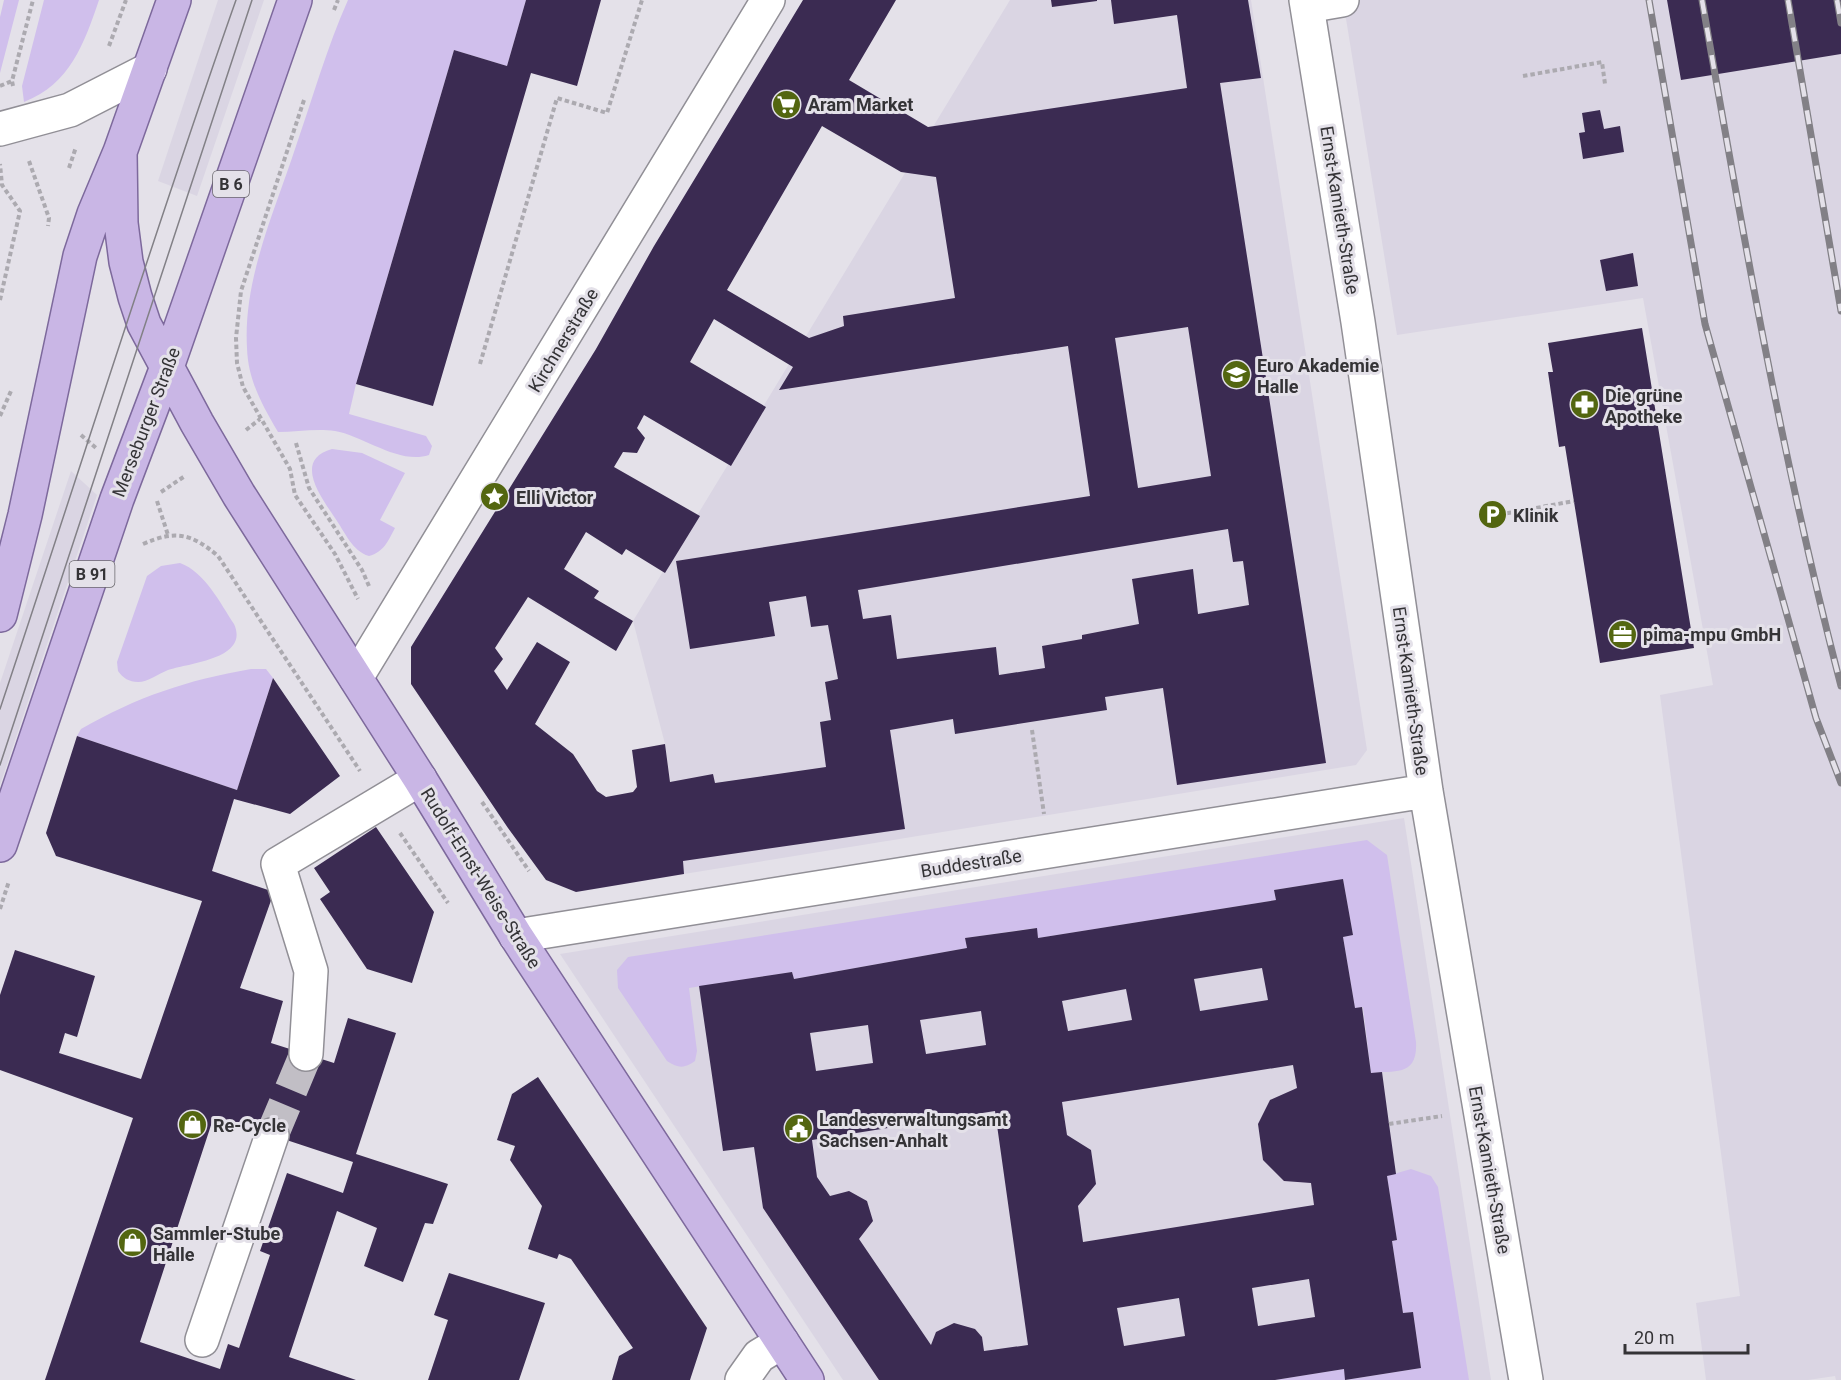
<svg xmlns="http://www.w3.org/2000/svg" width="1841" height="1380" font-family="Roboto,sans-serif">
<rect width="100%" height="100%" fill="#e4e1e9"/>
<!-- built -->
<path fill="#dad5e3" d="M218,0H264L197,196L158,181Z
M1010,0H1251L1367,750L1356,765L684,874L665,744L633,621Z
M1343,0H1841V1380H1836L1835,1376L1808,1380H1706L1696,1303L1740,1296L1660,695L1713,685L1643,298L1397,335Z
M71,471L97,495L0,785V683Z
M1404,818L1491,1380H843L560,954Z"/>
<!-- green -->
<path fill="#d0bfec" d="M4,0H19L0,73V17Z
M44,0H99C84,44 70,84 24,102L22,86Z
M348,0H526L507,66L454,50L356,384L349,414L426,436L432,446L429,455C399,465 364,436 335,431C317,428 296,432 278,432C262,405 248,380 247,348C243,278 275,211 296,146C313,97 327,47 348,0Z
M332,449L362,453L405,473L380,520L395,528C388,541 384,552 369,556C352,551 345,532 335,518C322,498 292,460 332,449Z
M180,563C205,572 220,603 234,624C250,659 188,663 168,670C158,674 148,682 138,682C129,682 123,678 118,671L117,662L147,576L161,566Z
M251,669H266L273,678L237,790L77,736L81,729C137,697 187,680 251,669Z
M1367,840L1387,855L1416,1042C1418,1077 1394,1070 1371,1073L1363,1007L1355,1008L1343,937L1353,935L1343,879L1274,890L1276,900L1038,938L1036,928L965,938L967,948L794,979L792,972L689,988L697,1051L695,1061C684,1069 678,1068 667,1061L618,988L617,970L628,957Z
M1411,1169L1431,1176L1438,1187L1469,1380H1275L1344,1369L1346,1380L1421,1368L1413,1312L1403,1313L1392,1241L1397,1240L1387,1176Z"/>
<!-- building -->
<path fill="#3b2b52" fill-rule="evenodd" d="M526,0H601L577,86L531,73L433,406L356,384L454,50L507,66Z
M803,0H896L849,80L928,127L1187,88L1177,15L1114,24L1111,0H1248L1261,78L1220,83L1326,763L1177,785L1163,688L1105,697L1107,710L955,734L953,719L890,730L905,829L683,861L684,874L576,892L546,880L508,828L411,684V647L596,349L654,246ZM822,126L901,172L936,177L955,298L843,316L844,326L809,338L727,290ZM714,319L793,367L779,390L1068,346L1090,496L676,561L690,649L775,636L769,602L806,596L811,627L828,625L838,679L825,682L831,720L820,722L826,767L715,783L713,774L670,782L665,744L632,750L637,787L633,792L606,797L597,791L573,754L535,724L570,662L537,642L507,690L494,671L503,659L495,648L528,597L616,651L633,621L594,598L599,591L564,569L586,532L622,555L626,549L665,573L700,516L614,467L623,452L637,453L645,438L637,428L644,415L731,466L766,407L690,362ZM1188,327L1211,476L1138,488L1115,338ZM1228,529L1233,562L1243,561L1249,605L1198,614L1193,569L1132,579L1139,624L1082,635V639L1042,646L1045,668L999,675L996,647L897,659L891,615L863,619L858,590Z
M1051,0H1097V1L1052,7Z
M1667,0H1841V54L1681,80Z
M1600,110L1604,129L1620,126L1624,152L1583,159L1579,133L1585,132L1582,113Z
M1633,253L1638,286L1606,291L1600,260Z
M1642,328L1694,648L1600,663L1565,446L1559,447L1548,372H1553L1548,343Z
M273,678L340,776L290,814L234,799L212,871L274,892L240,988L283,1001L271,1043L334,1063L348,1018L396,1033L356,1154L448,1184L433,1224L425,1223L403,1282L364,1266L377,1228L337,1211L289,1357L356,1380H45L133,1118L0,1070V995L15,950L95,976L77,1037L65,1033L59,1053L141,1079L202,901L56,856L46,833L77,736L237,790ZM214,1116L353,1162L343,1193L287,1173L260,1251L270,1255L239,1348L228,1344L220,1369L140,1342Z
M376,827L434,912L412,983L367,969L320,899L330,892L314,868Z
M1343,879L1353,935L1343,937L1355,1008L1362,1007L1371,1073L1382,1072L1389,1124L1396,1174L1387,1176L1397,1240L1392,1241L1403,1313L1413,1312L1421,1368L1345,1380L1344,1369L1275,1380H879L763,1208L754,1147L723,1151L699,986L792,972L794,979L967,948L965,938L1037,928L1038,938L1276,900L1274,890ZM1262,968L1268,1000L1200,1011L1194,979ZM1126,989L1132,1020L1068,1031L1062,1001ZM981,1011L986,1045L926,1054L920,1020ZM868,1025L873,1063L816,1071L810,1033ZM1293,1065L1297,1088L1270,1100L1258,1124L1263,1160L1284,1181L1311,1183L1314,1205L1083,1242L1078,1206L1096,1184L1091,1150L1067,1135L1062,1102ZM995,1111L1028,1345L984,1351L982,1337L975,1329L954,1323L936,1332L931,1345L859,1239L873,1221L867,1201L849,1191L830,1196L817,1177L812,1140ZM1309,1279L1315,1317L1258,1326L1252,1288ZM1179,1298L1185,1336L1124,1346L1117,1308Z
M538,1077L707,1328L690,1380H612L619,1356L633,1348L571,1259L559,1254L557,1259L528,1249L542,1206L510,1160L515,1146L497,1140L512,1094Z
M449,1273L545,1303L519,1380H428L448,1320L434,1315Z"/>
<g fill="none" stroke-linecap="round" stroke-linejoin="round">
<!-- minor-tunnel -->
<path stroke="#c1bec5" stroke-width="33" stroke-dasharray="33 16" stroke-linecap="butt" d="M272,1135L306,1054"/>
<defs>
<path id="minor" d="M1306,0L1358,322L1426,791L1526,1380
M1307,6L1342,0
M0,129L70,110L150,69
M356,678L768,0
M516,936L1426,791
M306,1054L311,971L278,864L420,779
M202,1340L272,1135
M742,1380L759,1356L782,1342"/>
<path id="major" d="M120,152L121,223L126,262L135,297L144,324L197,423L239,495L420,779L516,936L807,1380
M0,615L25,515L80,256L94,214L120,152L174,0
M0,845L117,499L167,367L295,0"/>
</defs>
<!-- minor casing -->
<use href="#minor" stroke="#918f96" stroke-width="36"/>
<!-- major casing -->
<use href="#major" stroke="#7d699c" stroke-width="36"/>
<!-- path -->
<path stroke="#acaab0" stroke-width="4" stroke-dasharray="4.5 3" stroke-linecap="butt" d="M334,10L338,0
M109,46L126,0
M1523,76L1602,62L1605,84
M0,86L12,81
M13,86L12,81L33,0
M304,100L241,291L236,338L237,363L243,387L290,469L295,495L335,554L358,599
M29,161L49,218L48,226
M69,168L76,147
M0,300L20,211L2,185L0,164
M480,364L557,98L607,113L642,0
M0,416L11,391
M246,430L260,419
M81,435L96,448
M296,443L309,488L362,570L369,586
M161,492L185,476
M157,501L168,535
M1492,516L1574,501
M143,544C175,530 191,533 218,556L360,771
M1032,730L1044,814
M482,802L529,871
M400,833L448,903
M0,909L9,881
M1389,1124L1442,1116"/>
<!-- minor -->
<use href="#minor" stroke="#fff" stroke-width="33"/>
<!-- major -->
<use href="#major" stroke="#c9b6e5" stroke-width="33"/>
<!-- tram -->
<path stroke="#828086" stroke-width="1.5" d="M0,709C79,473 153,235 236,0
M0,765L252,0"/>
<defs>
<path id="rail" d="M1649,0L1705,324L1816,718L1841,783
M1702,0C1742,229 1782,460 1841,686
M1788,0L1841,311
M1837,0L1841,23"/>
</defs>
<!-- rail casing -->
<use href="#rail" stroke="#828086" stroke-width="7"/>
<!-- rail -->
<use href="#rail" stroke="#e4e1e9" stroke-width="4.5" stroke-dasharray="14" stroke-linecap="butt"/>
</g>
<!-- icons -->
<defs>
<symbol id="supermarket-disc" viewBox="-11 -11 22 22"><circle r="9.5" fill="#536610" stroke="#e4e1e9"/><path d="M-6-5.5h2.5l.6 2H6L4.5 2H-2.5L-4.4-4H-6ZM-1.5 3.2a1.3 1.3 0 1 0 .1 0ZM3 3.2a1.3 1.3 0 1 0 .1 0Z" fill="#fff"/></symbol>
<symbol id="university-disc" viewBox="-11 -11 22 22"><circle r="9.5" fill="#536610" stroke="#e4e1e9"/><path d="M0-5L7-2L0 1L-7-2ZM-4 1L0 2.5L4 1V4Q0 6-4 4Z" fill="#fff"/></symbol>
<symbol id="pharmacy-disc" viewBox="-11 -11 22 22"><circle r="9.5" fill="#536610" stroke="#e4e1e9"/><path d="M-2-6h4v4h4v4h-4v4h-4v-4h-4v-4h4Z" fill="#fff"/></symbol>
<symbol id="sight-disc" viewBox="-11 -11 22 22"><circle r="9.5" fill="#536610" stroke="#e4e1e9"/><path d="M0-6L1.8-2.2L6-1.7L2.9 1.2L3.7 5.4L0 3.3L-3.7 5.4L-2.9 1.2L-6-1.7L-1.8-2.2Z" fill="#fff"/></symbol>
<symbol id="parking-disc" viewBox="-11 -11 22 22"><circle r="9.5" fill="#536610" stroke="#e4e1e9"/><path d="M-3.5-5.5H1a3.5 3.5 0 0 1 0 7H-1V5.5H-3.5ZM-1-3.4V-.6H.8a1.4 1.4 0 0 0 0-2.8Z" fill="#fff"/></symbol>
<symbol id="office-disc" viewBox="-11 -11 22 22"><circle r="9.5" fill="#536610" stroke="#e4e1e9"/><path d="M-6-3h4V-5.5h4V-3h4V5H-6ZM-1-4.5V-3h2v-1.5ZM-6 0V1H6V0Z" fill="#fff"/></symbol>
<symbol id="shop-disc" viewBox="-11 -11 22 22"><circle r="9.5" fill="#536610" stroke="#e4e1e9"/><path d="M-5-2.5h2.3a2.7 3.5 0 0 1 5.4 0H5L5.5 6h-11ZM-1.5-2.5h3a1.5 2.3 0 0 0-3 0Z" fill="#fff"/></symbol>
<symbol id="civic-disc" viewBox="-11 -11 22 22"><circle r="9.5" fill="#536610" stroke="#e4e1e9"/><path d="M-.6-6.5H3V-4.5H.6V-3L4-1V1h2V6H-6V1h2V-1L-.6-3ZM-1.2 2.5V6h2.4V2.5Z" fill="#fff"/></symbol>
</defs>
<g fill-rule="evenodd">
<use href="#supermarket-disc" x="770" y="88" width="33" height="33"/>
<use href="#university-disc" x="1220" y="358" width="33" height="33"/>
<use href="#pharmacy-disc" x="1568" y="388" width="33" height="33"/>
<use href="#sight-disc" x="478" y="480" width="33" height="33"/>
<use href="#parking-disc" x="1476" y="498" width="33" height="33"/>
<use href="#office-disc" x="1606" y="618" width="33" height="33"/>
<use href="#shop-disc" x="176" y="1108" width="33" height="33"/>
<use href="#civic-disc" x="782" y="1112" width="33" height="33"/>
<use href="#shop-disc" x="116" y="1226" width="33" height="33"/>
</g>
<g text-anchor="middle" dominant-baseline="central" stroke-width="6" stroke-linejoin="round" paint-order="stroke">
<!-- shield labels -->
<g fill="#e4e1e9" stroke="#69676c" stroke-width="1.5">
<rect x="213" y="171" width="36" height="26" rx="4.5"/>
<rect x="69.5" y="561" width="45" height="26" rx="4.5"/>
</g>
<g font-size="16" font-weight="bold" fill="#343336">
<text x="231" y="184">B 6</text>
<text x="92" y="574">B 91</text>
</g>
<!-- poi labels -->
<g font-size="18" font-weight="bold" fill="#343336" stroke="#e4e1e9" text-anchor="start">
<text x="808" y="104">Aram Market</text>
<text x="1257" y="365">Euro Akademie<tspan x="1257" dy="21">Halle</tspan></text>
<text x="1605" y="395">Die grüne<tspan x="1605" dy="21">Apotheke</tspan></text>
<text x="516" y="497">Elli Victor</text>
<text x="1513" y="515">Klinik</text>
<text x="1643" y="634">pima-mpu GmbH</text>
<text x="819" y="1119">Landesverwaltungsamt<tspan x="819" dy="21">Sachsen-Anhalt</tspan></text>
<text x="213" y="1125">Re-Cycle</text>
<text x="153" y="1233">Sammler-Stube<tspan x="153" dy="21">Halle</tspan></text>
</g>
<!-- street labels -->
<g font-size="18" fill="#343336" stroke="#e4e1e9">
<text transform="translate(1340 210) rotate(81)">Ernst-Kamieth-Straße</text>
<text transform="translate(563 340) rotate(-59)">Kirchnerstraße</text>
<text transform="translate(146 422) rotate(-69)">Merseburger Straße</text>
<text transform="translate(1411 691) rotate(82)">Ernst-Kamieth-Straße</text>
<text transform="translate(971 863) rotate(-9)">Buddestraße</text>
<text transform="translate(481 878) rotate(58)">Rudolf-Ernst-Weise-Straße</text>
<text transform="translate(1490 1170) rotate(80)">Ernst-Kamieth-Straße</text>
</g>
</g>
<!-- scale -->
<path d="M1625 1344v9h123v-9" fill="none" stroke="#343336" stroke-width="3"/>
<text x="1634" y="1344" font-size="18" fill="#343336" stroke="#e4e1e9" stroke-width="4.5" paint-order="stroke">20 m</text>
</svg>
